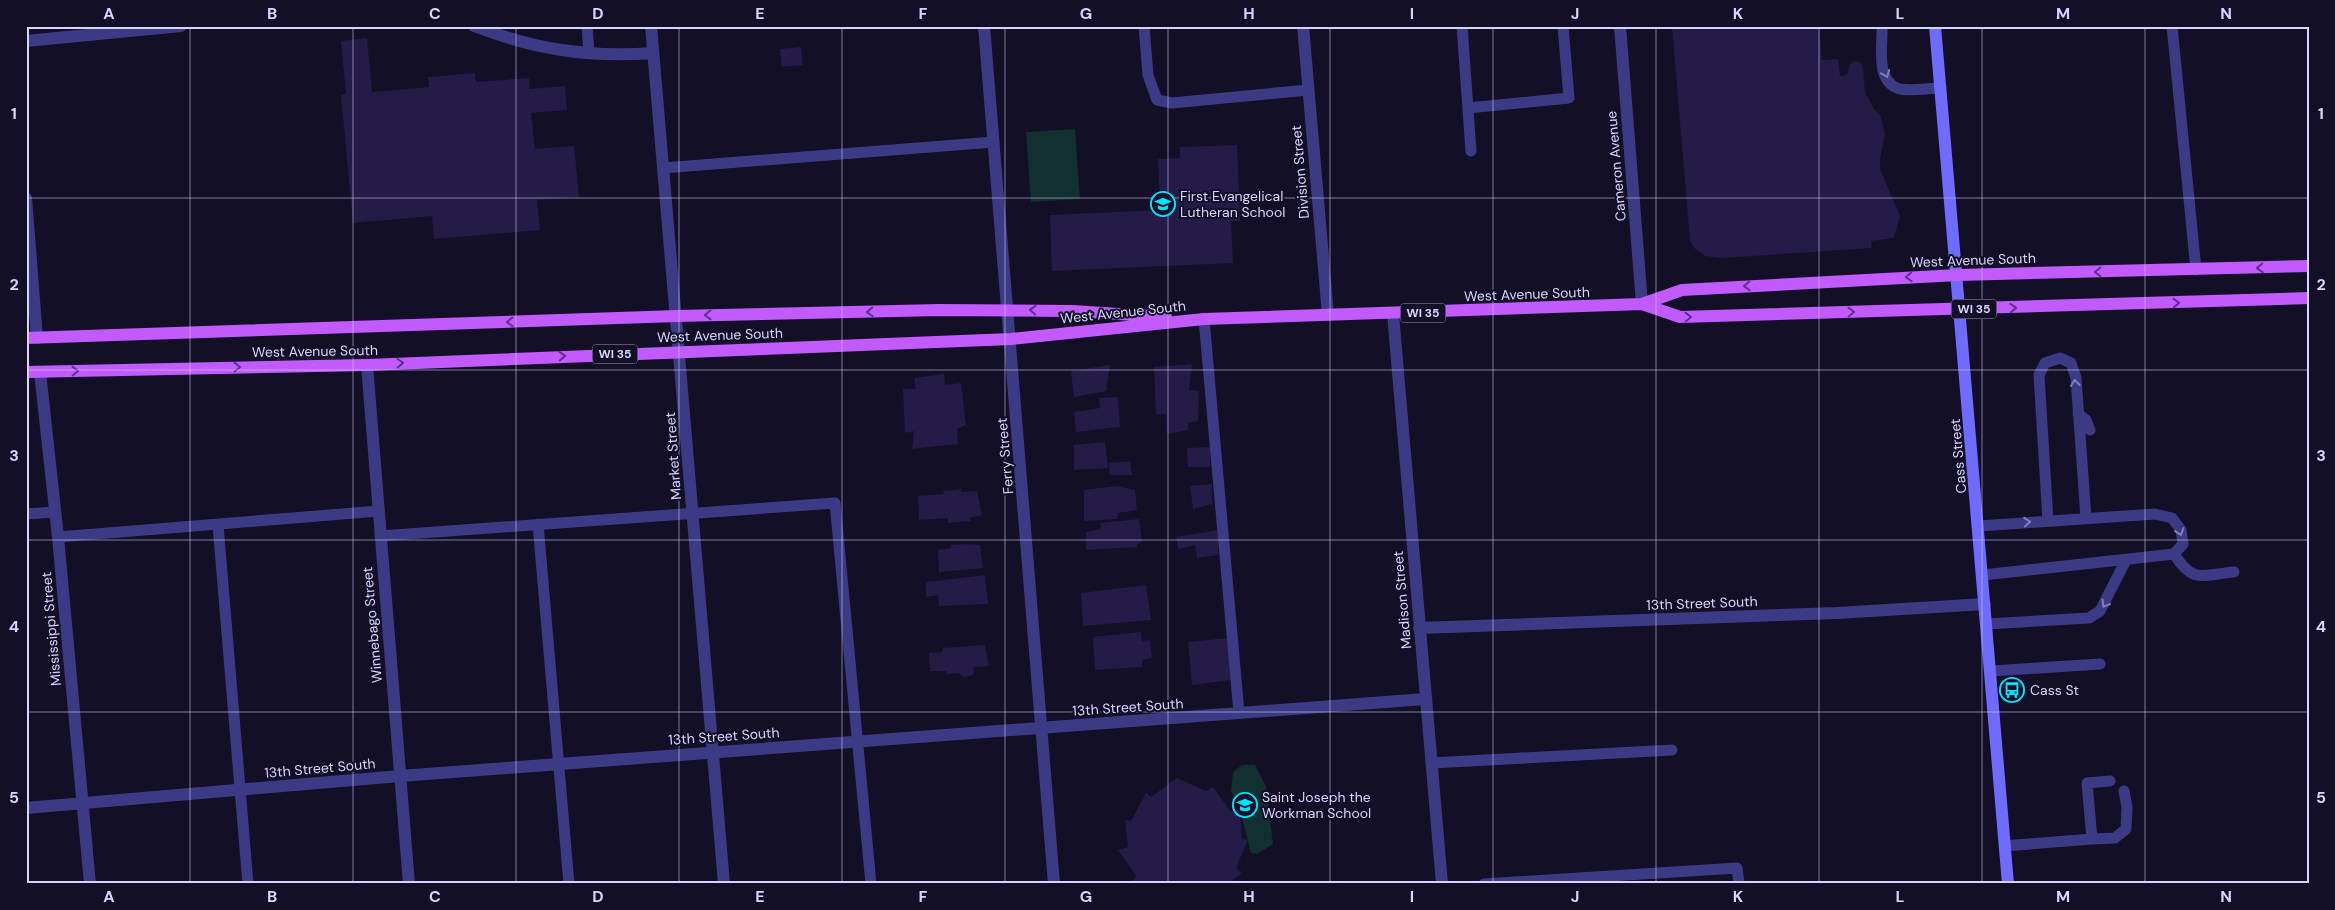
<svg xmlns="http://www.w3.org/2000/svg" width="2335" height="910" font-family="'DM Sans',sans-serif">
<rect width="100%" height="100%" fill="#130f26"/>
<!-- green -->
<path fill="#12302f" d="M1075,129L1080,199L1031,202L1026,132Z
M1242,765H1255L1266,787L1273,844L1257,854L1251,853L1239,806L1231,792L1233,772Z"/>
<!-- building -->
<path fill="#241b47" d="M1672,26H1819L1822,60L1838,59L1840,76L1847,75L1850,64L1854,61L1860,62L1863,68L1865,92L1874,109L1880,115L1885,134L1880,159V169L1900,216L1894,238L1871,241L1872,248L1722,258L1705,256L1694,248L1690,241Z
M367,38L372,92L429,87L428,77L475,73L476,82L529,78L530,89L565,86L567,110L531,113L535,149L574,146L579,197L537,200L540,230L434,239L432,216L353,223L341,95L346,94L341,41Z
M801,47L803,65L782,67L780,49Z
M1237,145L1240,221H1231L1233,263L1052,271L1050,215L1160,210L1158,159L1180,158V147Z
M1192,364L1189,390L1199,391L1198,421L1188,423V430L1167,434L1166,414H1156L1154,367Z
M1110,365L1106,391L1074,397L1071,371Z
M944,374L945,385L961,383L966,425L957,429L958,444L912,449L914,431L905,433L903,389H916L914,378Z
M1118,397L1120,427L1076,432L1074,412L1100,408L1099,398Z
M1105,442L1108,468L1074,470V445Z
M1211,447L1210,467H1188L1187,448Z
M1130,461L1132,475H1110L1109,463Z
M1212,484V504L1193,509L1190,486Z
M1116,486L1135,490L1137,510L1118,513L1117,519L1084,521V490Z
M961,489V492L977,491L982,515L970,518V521L948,523V518L919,520L918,496L944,494L943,491Z
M1139,519L1142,542L1137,544V547L1086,550V532L1101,529L1100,523Z
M1218,530V555L1197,558L1195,545L1178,549L1176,537Z
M967,544L980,545L983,568L939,572L938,550L951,548V545Z
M985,575L988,604L939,606L938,595L926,597V582Z
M1146,585L1151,620L1083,626L1081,593Z
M1141,632L1142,641L1150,640L1152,658L1142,660V667L1095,670L1093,637Z
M1228,638L1231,680L1192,685L1188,642Z
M985,645L989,666L974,667L973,675L963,677L959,673L947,674L946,671H930L929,653L942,652L943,648Z
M1177,778L1206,791L1213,787L1231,812L1240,811L1242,839L1248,840L1236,868L1242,873L1229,884L1129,883L1137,877L1118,850L1128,847L1125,820L1131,821L1146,793L1151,797Z"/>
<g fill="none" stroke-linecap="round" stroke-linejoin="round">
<!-- lane -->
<path stroke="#3d3a85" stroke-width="11" d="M587,26L589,53
M1144,26L1148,75L1157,100L1172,103L1308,90
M1462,26L1471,151
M1882,26C1883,45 1875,79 1897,88C1905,92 1930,88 1941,88
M2172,26L2196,270
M1468,108L1569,98L1563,26
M663,168L994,142
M1204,319L1239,713
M2078,414L2086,420L2090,430
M26,514L55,512
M2048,521L2039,375L2045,363L2060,358L2071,363L2076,378L2086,518
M538,524L569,884
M218,525L248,884
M1979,526L2155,514L2172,518L2181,530L2183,544L2174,554L1983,575
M380,536L835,503L871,884
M58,537L379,511
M2174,554C2193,584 2202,575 2234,572
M1987,624L2089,618L2100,611L2126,560
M1991,671L2100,664
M1431,763L1672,750
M2092,839L2115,838L2126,829L2127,807L2124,791
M2004,846L2092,839L2087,783L2110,781
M1484,884L1737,868L1739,884"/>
<!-- street -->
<path stroke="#3d3a85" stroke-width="12" d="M474,26C534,49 588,58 653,53
M651,26L724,884
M984,26L1054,884
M1303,26L1328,315
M1620,26L1642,304
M26,41L181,26
M26,198L37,338
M1393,314L1442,884
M367,365L409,884
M40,372L58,537L90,884
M1419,628L1837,613L1985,604
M26,808L400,776L1425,699"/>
<!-- secondary -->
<path stroke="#6f6bff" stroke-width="12" d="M1935,26L2008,884"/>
<!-- primary -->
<path stroke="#c25bff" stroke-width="12" d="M1642,304L1680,317L2309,298
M26,338L677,316L939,310L1072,311L1166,317
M26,372L367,365L1011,339L1204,319L1642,304L1682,290L1958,275L2309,266"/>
</g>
<!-- one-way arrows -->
<defs><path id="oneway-chevron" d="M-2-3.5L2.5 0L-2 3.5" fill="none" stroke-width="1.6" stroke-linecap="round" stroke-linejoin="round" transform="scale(1.25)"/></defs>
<g stroke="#837fbc">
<use href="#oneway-chevron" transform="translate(1886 74) rotate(69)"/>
<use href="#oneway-chevron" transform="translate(2075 383) rotate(-97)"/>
<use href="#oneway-chevron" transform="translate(2027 522) rotate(-4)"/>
<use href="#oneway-chevron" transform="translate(2180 532) rotate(71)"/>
<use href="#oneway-chevron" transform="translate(2105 604) rotate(121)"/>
</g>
<g stroke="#623188">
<use href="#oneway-chevron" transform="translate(2260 268) rotate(178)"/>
<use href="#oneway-chevron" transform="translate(2098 272) rotate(179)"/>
<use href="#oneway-chevron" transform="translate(1909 277) rotate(177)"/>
<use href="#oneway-chevron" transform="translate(1747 286) rotate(177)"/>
<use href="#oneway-chevron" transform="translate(2176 303) rotate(-2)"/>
<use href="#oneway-chevron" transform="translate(2013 308) rotate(-2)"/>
<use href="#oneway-chevron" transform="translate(1033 310) rotate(-178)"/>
<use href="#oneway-chevron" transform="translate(870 312) rotate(178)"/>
<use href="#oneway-chevron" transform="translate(1851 312) rotate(-1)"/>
<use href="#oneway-chevron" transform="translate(708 315) rotate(179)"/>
<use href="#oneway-chevron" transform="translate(1688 317) rotate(-1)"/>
<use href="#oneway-chevron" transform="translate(510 322) rotate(178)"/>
<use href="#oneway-chevron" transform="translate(562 356) rotate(-2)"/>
<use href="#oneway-chevron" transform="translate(400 363) rotate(-2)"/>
<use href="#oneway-chevron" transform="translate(237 367) rotate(-1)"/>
<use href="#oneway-chevron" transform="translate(75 371) rotate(-1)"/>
</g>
<!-- grid -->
<path fill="none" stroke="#d9d4ff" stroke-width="1" stroke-opacity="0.55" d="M190,26V884M353,26V884M516,26V884M679,26V884M842,26V884M1005,26V884M1168,26V884M1330,26V884M1493,26V884M1656,26V884M1819,26V884M1982,26V884M2145,26V884M26,198H2309M26,370H2309M26,540H2309M26,712H2309"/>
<!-- icons -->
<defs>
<symbol id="school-ring" viewBox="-11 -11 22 22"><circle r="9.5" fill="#130f26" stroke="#00e5ff" stroke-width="1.5"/><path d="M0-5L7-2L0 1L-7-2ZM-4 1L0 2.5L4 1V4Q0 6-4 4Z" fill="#00e5ff"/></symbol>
<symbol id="bus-ring" viewBox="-11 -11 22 22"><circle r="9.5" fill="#130f26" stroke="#00e5ff" stroke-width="1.5"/><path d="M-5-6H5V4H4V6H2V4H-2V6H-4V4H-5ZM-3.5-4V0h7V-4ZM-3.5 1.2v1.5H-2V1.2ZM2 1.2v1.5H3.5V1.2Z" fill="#00e5ff"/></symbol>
</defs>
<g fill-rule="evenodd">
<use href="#school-ring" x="1149" y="190" width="28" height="28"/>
<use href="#bus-ring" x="1998" y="676" width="28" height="28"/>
<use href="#school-ring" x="1231" y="791" width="28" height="28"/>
</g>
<g text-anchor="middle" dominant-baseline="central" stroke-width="4" stroke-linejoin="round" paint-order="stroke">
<!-- shield labels -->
<g fill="#130f26" stroke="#9e99be" stroke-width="1">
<rect x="1951.5" y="299.5" width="45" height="19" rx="4"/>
<rect x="1400.5" y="303.5" width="45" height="19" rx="4"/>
<rect x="592.5" y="344.5" width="45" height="19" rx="4"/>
</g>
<g font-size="12" font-weight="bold" fill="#d9d4ff">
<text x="1974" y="309">WI 35</text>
<text x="1423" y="313">WI 35</text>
<text x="615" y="354">WI 35</text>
</g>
<!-- street labels -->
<g font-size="14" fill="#d9d4ff" stroke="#130f26">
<text transform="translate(1616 166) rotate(-95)">Cameron Avenue</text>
<text transform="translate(1300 172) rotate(-95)">Division Street</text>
<text transform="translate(1973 260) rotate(-2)">West Avenue South</text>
<text transform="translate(1527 294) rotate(-2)">West Avenue South</text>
<text transform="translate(1123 312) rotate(-6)">West Avenue South</text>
<text transform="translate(720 335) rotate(-2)">West Avenue South</text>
<text transform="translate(315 351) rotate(-1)">West Avenue South</text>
<text transform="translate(673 456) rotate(-94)">Market Street</text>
<text transform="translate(1005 456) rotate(-95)">Ferry Street</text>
<text transform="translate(1958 456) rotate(-95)">Cass Street</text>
<text transform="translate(1402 600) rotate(-95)">Madison Street</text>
<text transform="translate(1702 603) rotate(-2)">13th Street South</text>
<text transform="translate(372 625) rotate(-95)">Winnebago Street</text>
<text transform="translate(51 629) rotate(-95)">Mississippi Street</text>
<text transform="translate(1128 707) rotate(-4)">13th Street South</text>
<text transform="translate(724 736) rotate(-4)">13th Street South</text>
<text transform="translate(320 768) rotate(-5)">13th Street South</text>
</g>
<!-- poi labels -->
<g font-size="14" fill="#d9d4ff" stroke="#130f26" text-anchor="start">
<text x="1180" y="196">First Evangelical<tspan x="1180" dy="16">Lutheran School</tspan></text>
<text x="2030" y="690">Cass St</text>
<text x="1262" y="797">Saint Joseph the<tspan x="1262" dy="16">Workman School</tspan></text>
</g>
</g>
<!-- border -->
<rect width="2335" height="910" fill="none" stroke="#130f26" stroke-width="55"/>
<rect x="28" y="28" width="2280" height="854" fill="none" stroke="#d9d4ff" stroke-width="2"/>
<g font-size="16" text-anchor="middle" font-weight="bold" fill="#d9d4ff">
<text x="109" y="19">A</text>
<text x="272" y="19">B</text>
<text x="435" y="19">C</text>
<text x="598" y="19">D</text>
<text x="760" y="19">E</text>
<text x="923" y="19">F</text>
<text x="1086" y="19">G</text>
<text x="1249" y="19">H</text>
<text x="1412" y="19">I</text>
<text x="1575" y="19">J</text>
<text x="1738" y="19">K</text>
<text x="1900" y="19">L</text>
<text x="2063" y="19">M</text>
<text x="2226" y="19">N</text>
<text x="14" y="119">1</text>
<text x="2321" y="119">1</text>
<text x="14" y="290">2</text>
<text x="2321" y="290">2</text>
<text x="14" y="461">3</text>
<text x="2321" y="461">3</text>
<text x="14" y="632">4</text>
<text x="2321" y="632">4</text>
<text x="14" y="803">5</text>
<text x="2321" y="803">5</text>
<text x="109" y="902">A</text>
<text x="272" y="902">B</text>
<text x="435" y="902">C</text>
<text x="598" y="902">D</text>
<text x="760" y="902">E</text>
<text x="923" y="902">F</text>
<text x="1086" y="902">G</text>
<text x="1249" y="902">H</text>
<text x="1412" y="902">I</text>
<text x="1575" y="902">J</text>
<text x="1738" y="902">K</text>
<text x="1900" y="902">L</text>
<text x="2063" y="902">M</text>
<text x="2226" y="902">N</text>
</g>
</svg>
